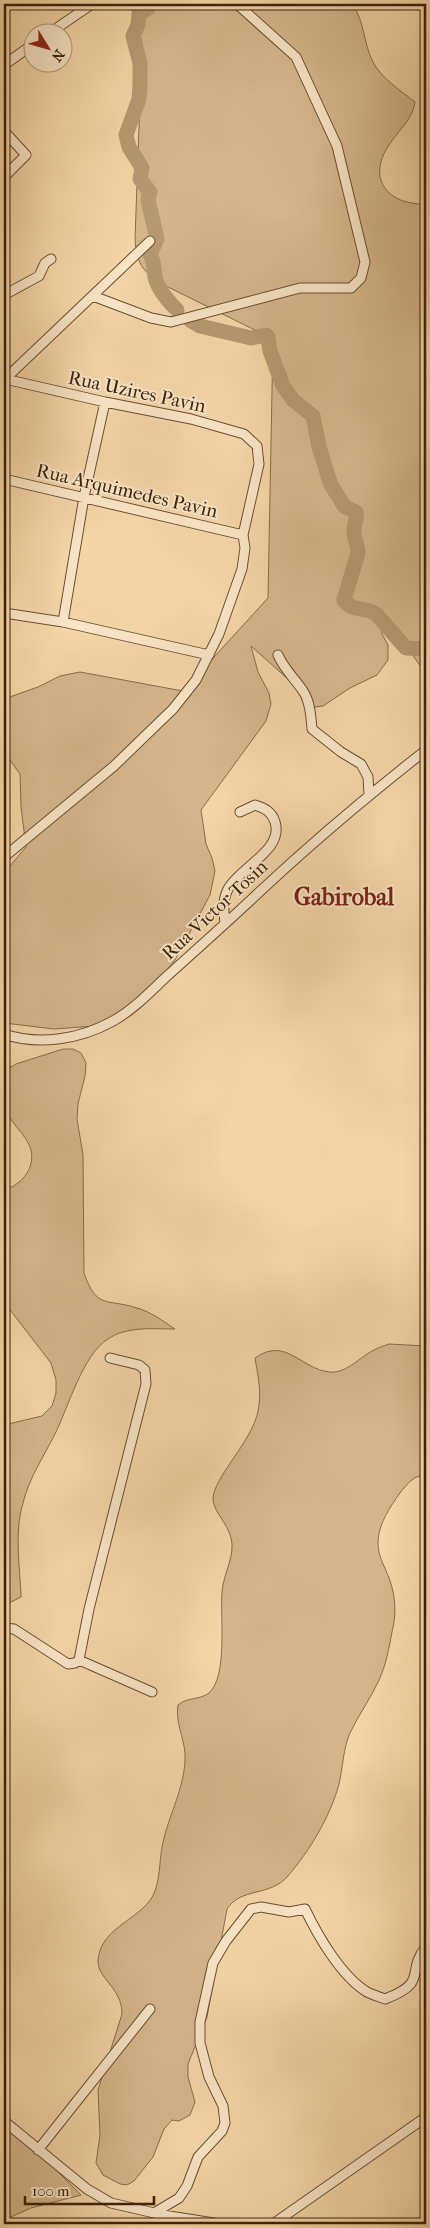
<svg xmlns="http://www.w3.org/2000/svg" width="430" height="2228" font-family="'IM FELL French Canon',serif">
<rect width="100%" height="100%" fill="#f4d5a7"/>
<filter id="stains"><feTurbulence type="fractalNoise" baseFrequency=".004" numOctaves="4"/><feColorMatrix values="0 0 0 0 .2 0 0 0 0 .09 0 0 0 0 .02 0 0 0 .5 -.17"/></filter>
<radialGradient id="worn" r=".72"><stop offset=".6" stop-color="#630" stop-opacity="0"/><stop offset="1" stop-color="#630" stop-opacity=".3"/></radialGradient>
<!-- green -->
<path fill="#d5b68c" stroke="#896c4a" d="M130,4H352C365,21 363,43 373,62C381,78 401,91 415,102C413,119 398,131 389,145C374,167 376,191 403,201C410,203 419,204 426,205V671L421,667L380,608L382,634L388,645V660L377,675L350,688L323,706L315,707L305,699L298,688L251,646L258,672L269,693L271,704L266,721L201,810L206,844L212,858L215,871L210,895L175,960L155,986L132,1007L95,1026L54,1029L4,1023V873L26,847L21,807L20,774L4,752V699L38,687L60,676L80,672L183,691L268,598L273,339L168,287C144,273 137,267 135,239L142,43Z
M63,1049H73L81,1053L86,1063L85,1076L78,1104L77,1119L83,1155L84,1273C97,1310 106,1298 137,1308C151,1312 163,1321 175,1329C153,1329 127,1326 108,1339C83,1354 68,1408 55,1434C44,1456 29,1478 23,1503C14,1533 20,1566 21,1597L9,1603H4V1425L42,1416L52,1406L56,1393V1380L51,1363L4,1302V1184L12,1187C20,1182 26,1177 30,1167C39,1140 11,1129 4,1106C1,1096 4,1082 4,1071L16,1064Z
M389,1344L426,1346V1475C414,1475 407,1484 400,1493C390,1507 379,1523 378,1541C377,1557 387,1569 391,1584C396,1600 396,1616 392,1632C389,1648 386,1665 379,1680C371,1698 359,1714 350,1733C343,1749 343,1767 339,1784C330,1817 310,1850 288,1876C270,1897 241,1887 227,1909L207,2017L188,2064V2077L195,2102L190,2115L179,2121L172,2120L164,2129L153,2157L134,2181L127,2185L120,2184L103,2175L96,2163L100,2135L98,2090L122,2014C122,1987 97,1979 98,1960C101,1925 145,1919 155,1891C161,1874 159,1856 164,1838C171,1810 186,1784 185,1754C184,1737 175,1722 178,1705C187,1697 200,1700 209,1693C228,1676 220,1616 222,1592C223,1576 233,1560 232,1544C231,1526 213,1512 213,1499C213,1478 253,1440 258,1411C262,1393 258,1376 255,1358C286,1336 300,1369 330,1372C346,1374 361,1356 374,1350C379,1347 384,1346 389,1344Z
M4,2122L31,2145L81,2195L31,2208L4,2220Z"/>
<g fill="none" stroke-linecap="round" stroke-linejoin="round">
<!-- river -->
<path stroke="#b69871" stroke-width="15" d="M149,4L148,8L139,14L138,25L133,36L140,63V86L139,99L126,135L129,147L142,168L140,179L150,192L148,200L157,239L150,254C154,261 154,269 155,277C158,290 168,301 177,310
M190,320L200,326L251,338L266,335L268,337L270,351L283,386L293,400L313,416L319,447L331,485L345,507L356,512C358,519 354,522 354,529C353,538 358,544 358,553L344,600C352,612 366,607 376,614L406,648L426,649"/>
<defs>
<path id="minor" d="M51,32L92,4
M4,65L32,45
M4,131L26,155L4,177
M4,295L39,276L45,263L51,259
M93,296L151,318L171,322L300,288H351L361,278L365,262L337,146L296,57L237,4
M4,372L5,379L105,402L191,419L244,434L257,446L259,464L243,535L245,548L242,569L219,634L196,680L173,709L114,766L4,857
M4,380L150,241
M4,479L243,535
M4,613L63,622L209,655
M63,622L84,497L105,402
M278,655C284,669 295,679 303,691C310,701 311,717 312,729L341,752L361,764L368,777L369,795
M225,924C224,911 222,901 228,889C240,867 284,850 275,822C272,812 265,808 255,805L240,812
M4,1034C39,1046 81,1039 113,1021C133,1010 150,992 166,977C195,951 224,925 253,898C308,846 366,797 426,750
M4,1628L14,1629L68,1664L75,1663L79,1660L89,1609L146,1384L145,1370L139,1365L110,1358
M79,1660L152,1692
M4,2121L87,2189L111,2203L163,2215L220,2224
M38,2150L150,2009
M154,2213L179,2198L187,2186L198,2157L222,2131L225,2123L223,2106L209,2077L200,2043V2022L213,1963L226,1941L251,1909L261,1907L289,1912L305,1909C318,1936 341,1976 367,1992C373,1995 380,1997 385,1999C430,1982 405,1972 426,1947
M273,2224L426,2117"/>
</defs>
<!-- minor casing -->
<use href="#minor" stroke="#6b4e30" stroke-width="11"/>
<!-- minor -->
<use href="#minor" stroke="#f8e4c6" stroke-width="9"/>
</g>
<g text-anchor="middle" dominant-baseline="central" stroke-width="4" stroke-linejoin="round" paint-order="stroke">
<!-- street labels -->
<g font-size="19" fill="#3d2109" stroke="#f8e4c6">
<text transform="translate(137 392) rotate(12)">Rua Uzires Pavin</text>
<text transform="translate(127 491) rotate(13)">Rua Arquimedes Pavin</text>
<text transform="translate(215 910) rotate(-43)">Rua Victor Tosin</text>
</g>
<!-- district labels -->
<g font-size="24" font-weight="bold" fill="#7a1f14" stroke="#f8e4c6">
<text x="344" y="897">Gabirobal</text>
</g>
</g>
<!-- margin -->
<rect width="430" height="2228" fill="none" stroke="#f4d5a7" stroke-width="20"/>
<rect x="5" y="5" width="420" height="2218" fill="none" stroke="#3d2109" stroke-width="2.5"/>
<rect x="10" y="10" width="410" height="2208" fill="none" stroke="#3d2109"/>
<!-- north arrow -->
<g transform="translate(48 48) rotate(127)"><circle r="24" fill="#f8e4c6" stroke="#ad967a"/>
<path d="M0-4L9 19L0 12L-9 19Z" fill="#8f2418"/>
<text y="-8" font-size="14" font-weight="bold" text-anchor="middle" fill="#3d2109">N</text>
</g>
<!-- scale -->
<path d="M25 2196v8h129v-8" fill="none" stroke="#3d2109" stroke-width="2.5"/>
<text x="32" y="2196" font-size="15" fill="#3d2109" stroke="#f8e4c6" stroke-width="4" paint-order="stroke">100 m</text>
<rect width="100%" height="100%" filter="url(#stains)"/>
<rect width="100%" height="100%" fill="url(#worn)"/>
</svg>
